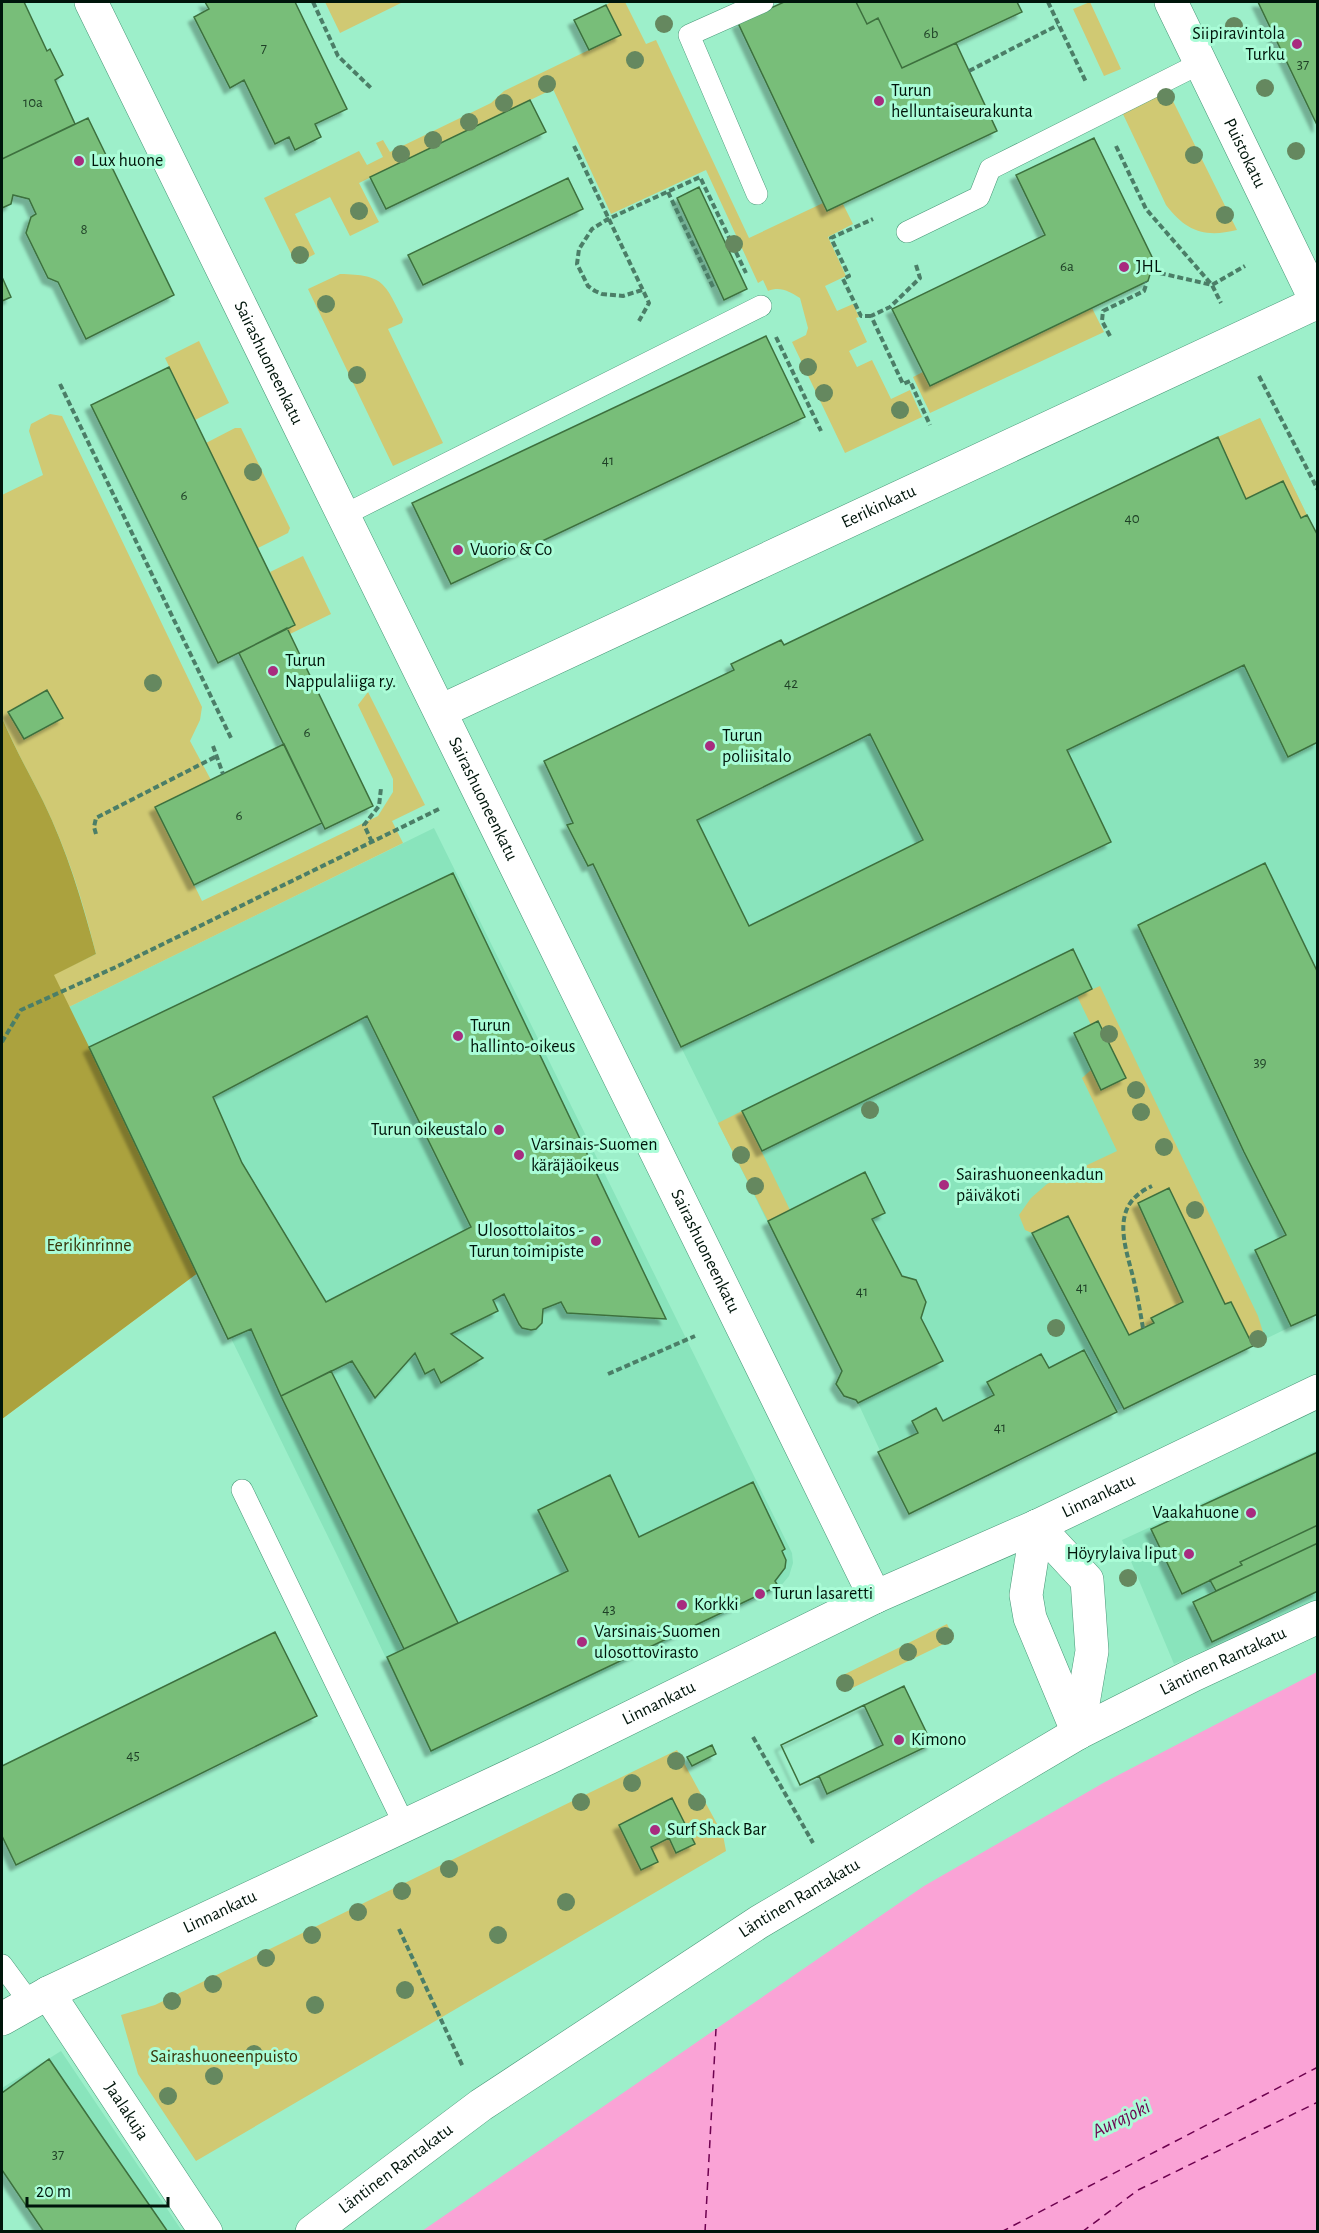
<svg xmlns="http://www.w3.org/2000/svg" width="1319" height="2233" font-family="'Alegreya Sans',sans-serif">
<defs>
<filter id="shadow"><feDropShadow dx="-5.5" dy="5.5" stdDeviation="1.5" flood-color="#0004"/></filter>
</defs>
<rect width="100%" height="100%" fill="#9defca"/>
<!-- built -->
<path fill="#89e4bc" d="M1260,418L1317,536V1314L908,1511L858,1403L855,1400L844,1396L836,1384L841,1371L681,1047L544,761Z
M434,828L792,1553L793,1563L789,1576L779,1588L432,1755L337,1555L69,1007Z
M1317,1450V1600L1174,1664L1122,1540Z
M61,2051L182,2231L180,2232L44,2231L2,2170V2088Z"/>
<!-- green -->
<path fill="#d0c973" d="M325,2H403L340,33Z
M611,2H625L646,44L656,40L749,238L823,203L827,211L843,204L853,224L828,237L846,276L825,286L837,311L853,304L859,317L856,318L867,342L849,351L857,367L872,360L891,399L910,390L922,417L845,453L792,342L806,335L808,328L800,298C789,291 780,286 768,291L763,280L758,283L706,170L611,214L553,89L359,183L379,222L350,236L330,197L295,214L315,254L296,264L264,198L359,151L367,165L383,157L376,143L383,140L390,152L491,103L504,91L620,35L606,5Z
M1090,2L1121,69L1104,76L1073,9Z
M1167,89L1237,230C1204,238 1186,231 1166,205L1122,112Z
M340,274C384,275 384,282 403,319L402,323L388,329L443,443L393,466L308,289Z
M1092,308L1104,332L930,413L913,377L923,372L930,386Z
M199,341L229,403L195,420L165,358Z
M50,414L62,416L202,707L200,720L190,741L211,780L156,807L202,901L378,816L393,792V779L358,705L368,692L425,805L392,821L403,843L69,1007L199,1272L2,1419V867L54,974L96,954C83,901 67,850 43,801C29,773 14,747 2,718V495L43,475L29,431L31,424Z
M1260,418L1307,515L1301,518L1283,481L1246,499L1218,437Z
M235,428H241L290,528L288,533L258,548L206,443Z
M303,556L331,614L290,634L287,628L295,624L270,572Z
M1100,986L1258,1316L1263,1332V1340L1253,1346L1231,1302L1225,1304L1169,1188L1138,1204L1183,1302L1152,1318L1154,1323L1129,1335L1068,1216L1032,1233L1025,1230L1019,1215L1031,1198L1047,1184L1117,1151L1082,1078L1091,1070L1101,1090L1125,1078L1099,1021L1091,1025L1077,996Z
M742,1111L790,1210L768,1221L718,1123Z
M947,1624L954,1639L844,1692L837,1678Z
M677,1750L723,1835L726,1851L196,2161L138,2074L121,2015L155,2005Z"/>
<!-- forest -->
<path fill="#aba23e" d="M2,718C14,747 29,773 43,801C67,850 82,901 96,954L54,975L199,1272L2,1419Z"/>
<!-- water -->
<path fill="#faa3d6" d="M1317,1672V2231H422L924,1886L1105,1782Z"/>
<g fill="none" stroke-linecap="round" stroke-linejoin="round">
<!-- ferry -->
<path stroke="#6d024f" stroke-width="1.5" stroke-dasharray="8 6" stroke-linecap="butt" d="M705,2232L716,2029
M1001,2232L1318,2067
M1082,2232L1138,2190L1318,2102"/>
</g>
<!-- building -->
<path fill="#78be79" stroke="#3d703e" stroke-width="1.5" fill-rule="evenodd" filter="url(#shadow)" d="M2,2H24L47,51L50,49L63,75L55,80L75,124L2,159Z
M205,2H295L347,109L315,124L321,137L295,150L289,137L275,144L244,80L230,88L194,17L209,9Z
M784,2H856L867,24L878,18L902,68L956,43L997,131L827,211L738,23Z
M856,2H1017L1022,12L902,68L878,18L867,24Z
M1258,2H1318V127Z
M606,5L621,35L589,50L574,20Z
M530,100L546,132L386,209L370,177Z
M88,118L174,295L86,339L58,282L48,278L26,233L31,217L36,214L29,199L13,195L11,204L2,208V159Z
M1094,138L1154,261L1148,281L930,386L892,309L1045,235L1016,175Z
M568,178L583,209L423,285L408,255Z
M699,187L747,289L724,300L677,198Z
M2,277L11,297L2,301Z
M766,336L805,417L451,584L412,503Z
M169,367L295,625L218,663L91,405Z
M1218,437L1246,499L1283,481L1301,518L1307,515L1318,536V742L1288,757L1244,665L1067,750L1111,842L681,1047L593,864L588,866L567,825L573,823L544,761L734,670L731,664L781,640L784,645ZM870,734L923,840L749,926L697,820Z
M287,628L373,806L325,829L239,653Z
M47,690L63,718L24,739L8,712Z
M284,744L322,823L194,885L155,807Z
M1265,863L1318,973V1314L1291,1326L1255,1250L1286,1235L1244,1152L1138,925Z
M453,873L666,1319L567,1313L561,1302L543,1309L542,1323L536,1329L531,1330L522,1328L519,1324L504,1294L493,1300L498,1311L451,1334L483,1358L441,1383L434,1369L425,1374L415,1353L375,1398L352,1361L281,1396L251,1329L228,1339L89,1047ZM367,1016L471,1227L326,1302L242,1163L213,1097Z
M1073,949L1092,989L762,1151L742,1111Z
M1098,1021L1126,1078L1101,1090L1074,1033Z
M865,1172L885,1213L872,1219L902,1276L916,1280L926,1302L921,1318L943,1361L858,1403L856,1400L844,1396L836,1384L842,1371L768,1221Z
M1169,1188L1225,1304L1231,1302L1253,1346L1124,1409L1032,1233L1068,1216L1129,1335L1154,1323L1151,1318L1183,1302L1138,1203Z
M1084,1350L1117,1412L909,1514L878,1452L918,1433L912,1421L936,1408L943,1421L994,1395L987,1382L1041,1354L1049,1368Z
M331,1371L458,1623L404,1649L281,1396Z
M1318,1452V1525L1240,1562L1242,1565L1182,1594L1151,1529Z
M610,1475L639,1537L753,1482L785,1549L782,1551L786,1560L785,1568L775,1581L778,1586L431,1751L387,1657L568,1571L538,1510Z
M1318,1525V1543L1216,1591L1210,1580L1242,1565L1240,1562Z
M1318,1543V1591L1212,1642L1193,1602Z
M275,1632L317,1716L16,1865L2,1836V1766Z
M904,1686L932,1744L827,1794L819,1776L800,1785L781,1745Z
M864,1705L883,1745L800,1785L781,1745Z
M712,1745L716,1754L692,1766L687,1757Z
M672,1798L695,1844L676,1853L669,1838L651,1847L658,1862L641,1870L619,1825Z
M49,2059L103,2138L168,2232H44L2,2170V2093Z"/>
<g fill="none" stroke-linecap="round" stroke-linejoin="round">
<defs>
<path id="lane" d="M757,194L689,35L763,2
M907,232L979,197L990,169L1201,63
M344,515L761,306
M242,1490L404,1824
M2,1965L30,2003"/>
<g id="street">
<path id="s1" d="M91,2L875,1597"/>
<path id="s2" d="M441,711L1316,303"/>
<path d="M1037,1526L1087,1580L1092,1651L1078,1733"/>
<path d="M1037,1526L1026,1595L1030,1618L1078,1733"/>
<path id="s3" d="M48,1993L206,2232"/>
<path id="s4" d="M312,2232L481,2105L759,1922L1078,1733L1193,1675L1318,1617"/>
</g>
<g id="secondary">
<path id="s5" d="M1171,2L1318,305"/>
<path id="s6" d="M2,2019L48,1993L548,1758L875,1597L1037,1526L1318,1391"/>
</g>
</defs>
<!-- lane casing -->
<use href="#lane" stroke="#469776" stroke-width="22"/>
<!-- street casing -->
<use href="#street" stroke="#469776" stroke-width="34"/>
<!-- secondary casing -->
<use href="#secondary" stroke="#469776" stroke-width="34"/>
<!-- path -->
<path stroke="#4b7e67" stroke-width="4" stroke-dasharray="6 3" stroke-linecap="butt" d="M313,2L338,56L372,89
M1048,2L1086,82
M969,71L1058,25
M574,146L649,303L639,321
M1116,146L1146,209L1212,285L1221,303
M668,192L714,289
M916,265L920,278L890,307L871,316L903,384L910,381L930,425
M1151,271L1212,285L1245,266
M642,290L623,296L602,294L595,291L588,286L577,264L579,249L592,229L608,219L700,177L746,273
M871,316H861L843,279L849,276L831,238L873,219
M1110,336L1102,321L1103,311L1144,291L1146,285L1145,282
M776,337L821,431
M1259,376L1318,490
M60,384L231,738
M213,746L223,774
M96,834L94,827L96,818L217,756
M372,842L364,825L379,806L381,788
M2,1042L21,1010L116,967L439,809
M1143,1328C1140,1311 1137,1293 1133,1277C1124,1242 1110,1205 1152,1186
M608,1374L695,1336
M753,1737L813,1843
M399,1929L463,2067"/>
<!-- lane -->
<use href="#lane" stroke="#fff" stroke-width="21"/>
<!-- street -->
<use href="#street" stroke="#fff" stroke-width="33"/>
<!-- secondary -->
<use href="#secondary" stroke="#fff" stroke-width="33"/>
</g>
<!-- trees -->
<g fill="#65885f">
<circle cx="664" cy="24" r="9"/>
<circle cx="1234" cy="26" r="9"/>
<circle cx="635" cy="60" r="9"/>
<circle cx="547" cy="84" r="9"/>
<circle cx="1265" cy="88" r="9"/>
<circle cx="1166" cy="97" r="9"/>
<circle cx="504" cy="103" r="9"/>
<circle cx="469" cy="122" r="9"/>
<circle cx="433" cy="140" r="9"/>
<circle cx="1296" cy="151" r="9"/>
<circle cx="401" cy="154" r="9"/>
<circle cx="1194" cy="155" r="9"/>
<circle cx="359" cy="211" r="9"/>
<circle cx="1225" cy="215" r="9"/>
<circle cx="734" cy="244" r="9"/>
<circle cx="300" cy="255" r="9"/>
<circle cx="326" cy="304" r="9"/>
<circle cx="808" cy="367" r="9"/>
<circle cx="357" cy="375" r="9"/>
<circle cx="824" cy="393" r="9"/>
<circle cx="900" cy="410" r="9"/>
<circle cx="253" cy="472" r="9"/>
<circle cx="153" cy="683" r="9"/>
<circle cx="1109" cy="1034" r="9"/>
<circle cx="1136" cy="1090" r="9"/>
<circle cx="870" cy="1110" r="9"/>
<circle cx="1141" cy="1112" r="9"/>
<circle cx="1164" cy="1147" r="9"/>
<circle cx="741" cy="1155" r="9"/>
<circle cx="755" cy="1186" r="9"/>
<circle cx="1195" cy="1210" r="9"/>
<circle cx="1056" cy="1328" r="9"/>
<circle cx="1258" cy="1339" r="9"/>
<circle cx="1128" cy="1578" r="9"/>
<circle cx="945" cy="1636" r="9"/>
<circle cx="908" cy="1652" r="9"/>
<circle cx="845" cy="1683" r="9"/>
<circle cx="676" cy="1761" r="9"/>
<circle cx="632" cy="1783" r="9"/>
<circle cx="581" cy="1802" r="9"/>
<circle cx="697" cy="1802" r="9"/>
<circle cx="449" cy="1869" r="9"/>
<circle cx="402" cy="1891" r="9"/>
<circle cx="566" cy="1902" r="9"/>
<circle cx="358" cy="1912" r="9"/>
<circle cx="312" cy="1935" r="9"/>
<circle cx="498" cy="1935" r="9"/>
<circle cx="266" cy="1958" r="9"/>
<circle cx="213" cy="1984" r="9"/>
<circle cx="405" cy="1990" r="9"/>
<circle cx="172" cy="2001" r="9"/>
<circle cx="315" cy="2005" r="9"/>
<circle cx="254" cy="2054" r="9"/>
<circle cx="214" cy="2076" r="9"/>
<circle cx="168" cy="2096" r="9"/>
</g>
<!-- markers -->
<g fill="#a82c7f" stroke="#aafcd7" stroke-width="2">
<circle cx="1297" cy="44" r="6"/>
<circle cx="879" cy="101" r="6"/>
<circle cx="79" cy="161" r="6"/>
<circle cx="1124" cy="267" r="6"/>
<circle cx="458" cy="550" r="6"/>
<circle cx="273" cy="671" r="6"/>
<circle cx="710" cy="746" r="6"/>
<circle cx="458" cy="1036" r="6"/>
<circle cx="499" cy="1130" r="6"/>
<circle cx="519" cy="1155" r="6"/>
<circle cx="944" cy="1185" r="6"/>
<circle cx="596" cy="1241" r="6"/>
<circle cx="1251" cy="1513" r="6"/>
<circle cx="1189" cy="1554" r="6"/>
<circle cx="760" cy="1594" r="6"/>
<circle cx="682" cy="1605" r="6"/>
<circle cx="582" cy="1642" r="6"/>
<circle cx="899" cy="1740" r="6"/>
<circle cx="655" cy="1830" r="6"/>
</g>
<g text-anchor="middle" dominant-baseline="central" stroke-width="6" stroke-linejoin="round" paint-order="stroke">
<!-- number labels -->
<g font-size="15" fill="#1e3f26">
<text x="931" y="33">6b</text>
<text x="264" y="48">7</text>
<text x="1303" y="64">37</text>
<text x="33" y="102">10a</text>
<text x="84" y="229">8</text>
<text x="1067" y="266">6a</text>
<text x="608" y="460">41</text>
<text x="184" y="495">6</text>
<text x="1132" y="518">40</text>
<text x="791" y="683">42</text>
<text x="307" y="732">6</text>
<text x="239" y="815">6</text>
<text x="1260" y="1062">39</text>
<text x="1082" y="1287">41</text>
<text x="862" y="1291">41</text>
<text x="1000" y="1427">41</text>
<text x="609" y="1609">43</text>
<text x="133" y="1755">45</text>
<text x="58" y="2154">37</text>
</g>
<!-- poi labels -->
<g font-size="18" fill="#00150b" stroke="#aafcd7" text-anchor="start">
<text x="1285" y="34" text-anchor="end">Siipiravintola<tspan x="1285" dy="21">Turku</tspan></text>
<text x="891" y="91">Turun<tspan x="891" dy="21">helluntaiseurakunta</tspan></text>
<text x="91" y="161">Lux huone</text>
<text x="1136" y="267">JHL</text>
<text x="470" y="550">Vuorio &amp; Co</text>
<text x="285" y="661">Turun<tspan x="285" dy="21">Nappulaliiga r.y.</tspan></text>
<text x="722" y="736">Turun<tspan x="722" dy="21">poliisitalo</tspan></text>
<text x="470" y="1026">Turun<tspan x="470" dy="21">hallinto-oikeus</tspan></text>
<text x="487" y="1130" text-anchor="end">Turun oikeustalo</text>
<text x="531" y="1145">Varsinais-Suomen<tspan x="531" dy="21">käräjäoikeus</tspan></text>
<text x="956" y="1175">Sairashuoneenkadun<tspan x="956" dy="21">päiväkoti</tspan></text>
<text x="584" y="1231" text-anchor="end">Ulosottolaitos -<tspan x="584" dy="21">Turun toimipiste</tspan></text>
<text x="1239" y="1513" text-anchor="end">Vaakahuone</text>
<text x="1177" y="1554" text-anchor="end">Höyrylaiva liput</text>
<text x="772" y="1594">Turun lasaretti</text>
<text x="694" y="1605">Korkki</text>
<text x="594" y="1632">Varsinais-Suomen<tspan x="594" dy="21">ulosottovirasto</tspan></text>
<text x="911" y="1740">Kimono</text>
<text x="667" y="1830">Surf Shack Bar</text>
</g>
<!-- street labels -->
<g font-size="18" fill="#00150b" stroke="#aafcd7">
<text stroke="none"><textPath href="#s5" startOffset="168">Puistokatu</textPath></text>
<text stroke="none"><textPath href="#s1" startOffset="402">Sairashuoneenkatu</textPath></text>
<text stroke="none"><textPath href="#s2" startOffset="483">Eerikinkatu</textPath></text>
<text stroke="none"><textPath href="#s1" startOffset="888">Sairashuoneenkatu</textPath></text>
<text stroke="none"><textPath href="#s1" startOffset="1392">Sairashuoneenkatu</textPath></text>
<text stroke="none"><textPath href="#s6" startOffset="1215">Linnankatu</textPath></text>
<text stroke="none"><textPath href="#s4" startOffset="1077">Läntinen Rantakatu</textPath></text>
<text stroke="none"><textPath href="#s6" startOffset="729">Linnankatu</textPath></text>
<text stroke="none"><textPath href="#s4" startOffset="591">Läntinen Rantakatu</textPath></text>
<text stroke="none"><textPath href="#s6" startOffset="243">Linnankatu</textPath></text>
<text stroke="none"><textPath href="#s3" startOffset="142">Jaalakuja</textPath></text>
<text stroke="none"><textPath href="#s4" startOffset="105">Läntinen Rantakatu</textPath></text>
</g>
<!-- park labels -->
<g font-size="18" fill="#373308" stroke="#aafcd7">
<text x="89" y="1246">Eerikinrinne</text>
<text x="224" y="2057">Sairashuoneenpuisto</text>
</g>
<!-- water labels -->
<g font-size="20" font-style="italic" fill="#6d024f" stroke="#aafcd7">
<text transform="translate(1121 2119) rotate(-26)">Aurajoki</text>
</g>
</g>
<!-- border -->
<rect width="1319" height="2233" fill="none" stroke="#00150b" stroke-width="6"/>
<!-- scale -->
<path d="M27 2197v9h141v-9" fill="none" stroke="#00150b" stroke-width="3"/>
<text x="36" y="2197" font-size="18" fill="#00150b" stroke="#aafcd7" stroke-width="4.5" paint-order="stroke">20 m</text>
</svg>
